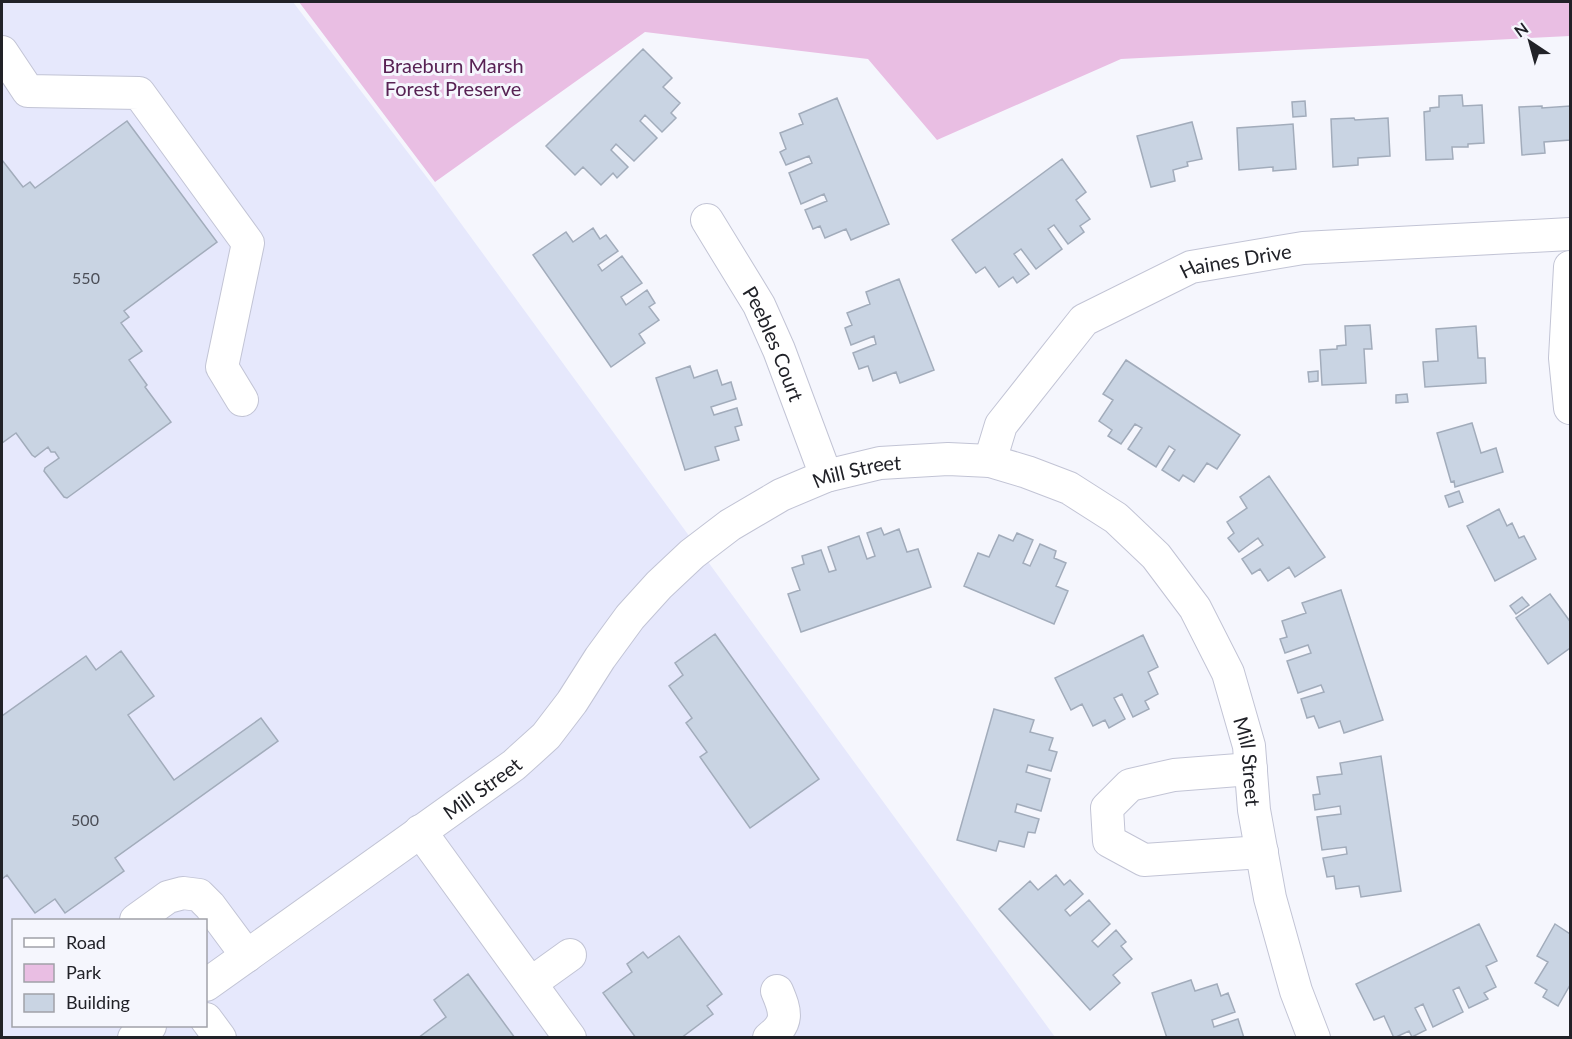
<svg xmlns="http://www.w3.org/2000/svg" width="1572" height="1039" font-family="Lato,sans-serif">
<rect width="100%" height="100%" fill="#f5f6fd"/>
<!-- built -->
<path fill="#e6e8fc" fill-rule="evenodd" d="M2,2H293L435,188L1055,1037L2,1038ZM14,920H206V1026H14Z"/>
<!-- green -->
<path fill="#e9bee3" d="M299,2H1570V36L1121,59L937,140L868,59L645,32L435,182Z"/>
<!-- building -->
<path fill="#c9d4e3" stroke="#a2acbb" stroke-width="1.5" d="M643,49L672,78L663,87L680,103L671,113L676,118L662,132L645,115L640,121L657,138L634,161L616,144L611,150L628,167L617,178L613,173L601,185L583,167L575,175L546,146Z
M1462,95L1463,106L1482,105L1484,143L1468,144V147H1452L1453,159L1426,160L1424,112L1430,111V108L1439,107V96Z
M837,98L889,224L851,240L846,229L825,238L820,226L813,229L805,210L827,201L824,194L801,204L789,173L812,163L809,156L786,165L780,152L786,149L780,133L803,124L799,114Z
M1305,101L1306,116L1293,117L1292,102Z
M1542,106V108L1570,106V140L1544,142L1545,153L1522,155L1519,107Z
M1354,118L1355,120L1388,118L1390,156L1358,158V165L1333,167L1331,119Z
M127,121L217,242L124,311L129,317L121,323L142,351L129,360L147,385L145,387L171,422L67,498L64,497L44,471L45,468L59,458L55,452H51L48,447L35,457L32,455L16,433L2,443V160L23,187L30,182L35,188Z
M1192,122L1202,159L1187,162L1188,166L1173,170L1175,181L1151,187L1137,136Z
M1293,124L1296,169L1273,171V167L1239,170L1237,128Z
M1062,159L1086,192L1076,200L1090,219L1080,226L1084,232L1068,244L1054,225L1048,229L1062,249L1036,269L1021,249L1014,254L1029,274L1017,283L1013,277L999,287L985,267L976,273L952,240Z
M593,228L600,239L606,235L618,251L598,265L602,271L622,256L642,283L621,297L626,305L647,290L655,303L649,307L659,320L639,334L645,343L611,367L533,255L566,232L573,242Z
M899,279L934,370L900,383L896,372L873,381L868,366L859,369L853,353L876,344L874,336L851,345L845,328L852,325L847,313L870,304L866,292Z
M1370,325L1372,349H1364L1366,383L1322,385L1320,350L1337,349V346L1346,345L1345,326Z
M1476,326L1478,358H1485L1486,383L1425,387L1423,362L1438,361L1436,329Z
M1126,360L1240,435L1217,469L1207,463L1194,482L1183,475L1179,481L1162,470L1175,450L1169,446L1156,467L1128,449L1142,428L1135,424L1121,444L1108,436L1112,430L1099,421L1113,400L1103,394Z
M690,366L694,378L717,370L722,385L731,382L736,399L711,407L714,415L737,408L742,425L735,427L739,440L715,447L719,460L685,470L656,378Z
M1318,371V381L1309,382L1308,372Z
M1407,394L1408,402L1396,403V395Z
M1472,423L1481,453L1496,448L1503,472L1455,487L1454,481L1451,482L1437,433Z
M1269,476L1325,557L1295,577L1289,567L1268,581L1260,569L1252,574L1242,559L1263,545L1258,538L1239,552L1228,538L1234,533L1227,522L1247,508L1240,497Z
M1459,491L1463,502L1449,507L1445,496Z
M1499,509L1507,526L1512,523L1519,538L1524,536L1536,559L1495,581L1467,526Z
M881,528L884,535L899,529L907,552L918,549L931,587L801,632L788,594L800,590L792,568L804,564L802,556L821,550L829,572L836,570L828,547L859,536L867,559L875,556L867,533Z
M1017,533L1033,540L1023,563L1030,566L1040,544L1056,551L1054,558L1066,563L1056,586L1068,591L1054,624L964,586L978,553L989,557L999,535L1013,541Z
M1341,590L1383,720L1344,733L1340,721L1319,728L1314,716L1307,718L1301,699L1324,692L1321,685L1298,693L1287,661L1311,653L1308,645L1285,653L1280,639L1287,637L1282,621L1306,613L1302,603Z
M1550,594L1569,620L1570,619V648L1548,664L1516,618Z
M1522,597L1529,605L1516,614L1510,606Z
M715,634L819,779L750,828L700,757L707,752L686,723L692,718L669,686L683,675L675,663Z
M1143,635L1158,667L1148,672L1158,694L1145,701L1149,709L1133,717L1122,694L1114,698L1125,719L1109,728L1105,720L1093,726L1082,704L1071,710L1055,678Z
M121,651L154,696L128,715L174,780L261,718L278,741L115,858L124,871L65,913L55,899L35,913L7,875L2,879V716L86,656L96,670Z
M994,709L1034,720L1030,732L1053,738L1049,750L1057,752L1051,771L1028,765L1026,772L1050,779L1041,811L1017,804L1015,812L1039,819L1035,833L1028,832L1024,847L999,841L996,851L957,840Z
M1381,756L1401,891L1361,897L1359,886L1336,889L1334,876L1327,877L1323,858L1347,854L1346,847L1322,850L1317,817L1341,814L1340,806L1315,810L1313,795L1320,794L1317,777L1342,774L1340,763Z
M1056,875L1064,885L1070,880L1083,894L1065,910L1070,916L1089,900L1110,924L1092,941L1098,947L1116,930L1126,942L1121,946L1132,959L1113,975L1120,983L1090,1010L999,909L1030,881L1038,890Z
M1479,924L1497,961L1486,966L1496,987L1484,993L1488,999L1469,1008L1459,987L1453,990L1463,1012L1433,1027L1423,1004L1415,1008L1426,1030L1412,1037L1409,1031L1394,1038L1384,1016L1374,1020L1356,984Z
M1555,924L1570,934V985L1558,1006L1543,997L1547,990L1535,983L1548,962L1537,956Z
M679,936L722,994L707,1006L713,1014L681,1038H636L603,993L632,972L627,964L643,952L648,958Z
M468,974L515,1038H418L446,1017L434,1000Z
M1191,980L1195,991L1217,984L1221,996L1228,993L1235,1012L1212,1020L1214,1027L1238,1019L1244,1038H1167L1152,993Z"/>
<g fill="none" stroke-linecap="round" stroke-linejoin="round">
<defs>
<g id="minor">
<path d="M2,52L28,91L139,93L248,243L222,367L242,400"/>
<path id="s1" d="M707,220L759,305L779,350L826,476"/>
<path d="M1570,267L1565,358L1570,408"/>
<path id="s2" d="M990,461L1001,425L1084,320L1191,267L1303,248L1570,234"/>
<path d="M1251,769L1174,775L1130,785L1107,808L1109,841L1144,860L1262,852"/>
<path d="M420,831L570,1038"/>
<path d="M136,920L168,897L183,893L199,895L210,906L247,956"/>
<path d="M531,983L570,955"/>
<path id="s3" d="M206,985L514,765L546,736L572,702L600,658L630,617L659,585L692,554L730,525L781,495L826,476L880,463L948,459L990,461L1027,472L1069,488L1116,518L1156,556L1195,608L1228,673L1249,746L1254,810L1270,898L1296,991L1314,1038"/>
<path d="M206,1019L220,1038"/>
<path d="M134,1038L150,1026"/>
<path d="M769,1038C789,1023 786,1012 777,991"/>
</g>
</defs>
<!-- minor casing -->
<use href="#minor" stroke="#c2c4d5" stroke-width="34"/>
<!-- minor -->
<use href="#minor" stroke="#fff" stroke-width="32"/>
</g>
<g text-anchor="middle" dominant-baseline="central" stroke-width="6" stroke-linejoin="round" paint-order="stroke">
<!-- number labels -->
<g font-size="16" fill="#4b4e57">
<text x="86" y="277">550</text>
<text x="85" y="819">500</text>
</g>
<!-- park labels -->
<g font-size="20" fill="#582254" stroke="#f5f6fd">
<text x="453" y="65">Braeburn Marsh<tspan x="453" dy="23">Forest Preserve</tspan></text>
</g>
<!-- street labels -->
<g font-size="20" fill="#212228" stroke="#f5f6fd">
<text stroke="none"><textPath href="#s2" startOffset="336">Haines Drive</textPath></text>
<text stroke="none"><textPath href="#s1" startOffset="141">Peebles Court</textPath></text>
<text stroke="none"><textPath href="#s3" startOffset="843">Mill Street</textPath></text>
<text stroke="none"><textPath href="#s3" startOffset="1401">Mill Street</textPath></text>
<text stroke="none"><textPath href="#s3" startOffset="339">Mill Street</textPath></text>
</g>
</g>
<!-- border -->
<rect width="1572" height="1039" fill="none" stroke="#212228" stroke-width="6"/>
<!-- legend -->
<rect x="12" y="919" width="195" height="108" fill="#f5f6fd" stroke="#a0a1a8" stroke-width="1.5"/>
<rect x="24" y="938" width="30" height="9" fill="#ffffff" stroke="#a0a1a8" stroke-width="1.5"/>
<text x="66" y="949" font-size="18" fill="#212228">Road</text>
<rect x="24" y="964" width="30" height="18" fill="#e9bee3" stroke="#a0a1a8" stroke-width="1.5"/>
<text x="66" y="979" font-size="18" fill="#212228">Park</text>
<rect x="24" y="994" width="30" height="18" fill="#c9d4e3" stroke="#a0a1a8" stroke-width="1.5"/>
<text x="66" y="1009" font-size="18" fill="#212228">Building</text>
<!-- north arrow -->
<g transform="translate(1530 42) rotate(324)" stroke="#f5f6fd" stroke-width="4.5" paint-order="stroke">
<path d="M0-4.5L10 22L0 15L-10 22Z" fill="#212228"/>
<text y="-9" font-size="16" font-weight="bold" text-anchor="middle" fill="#212228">N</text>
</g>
</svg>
